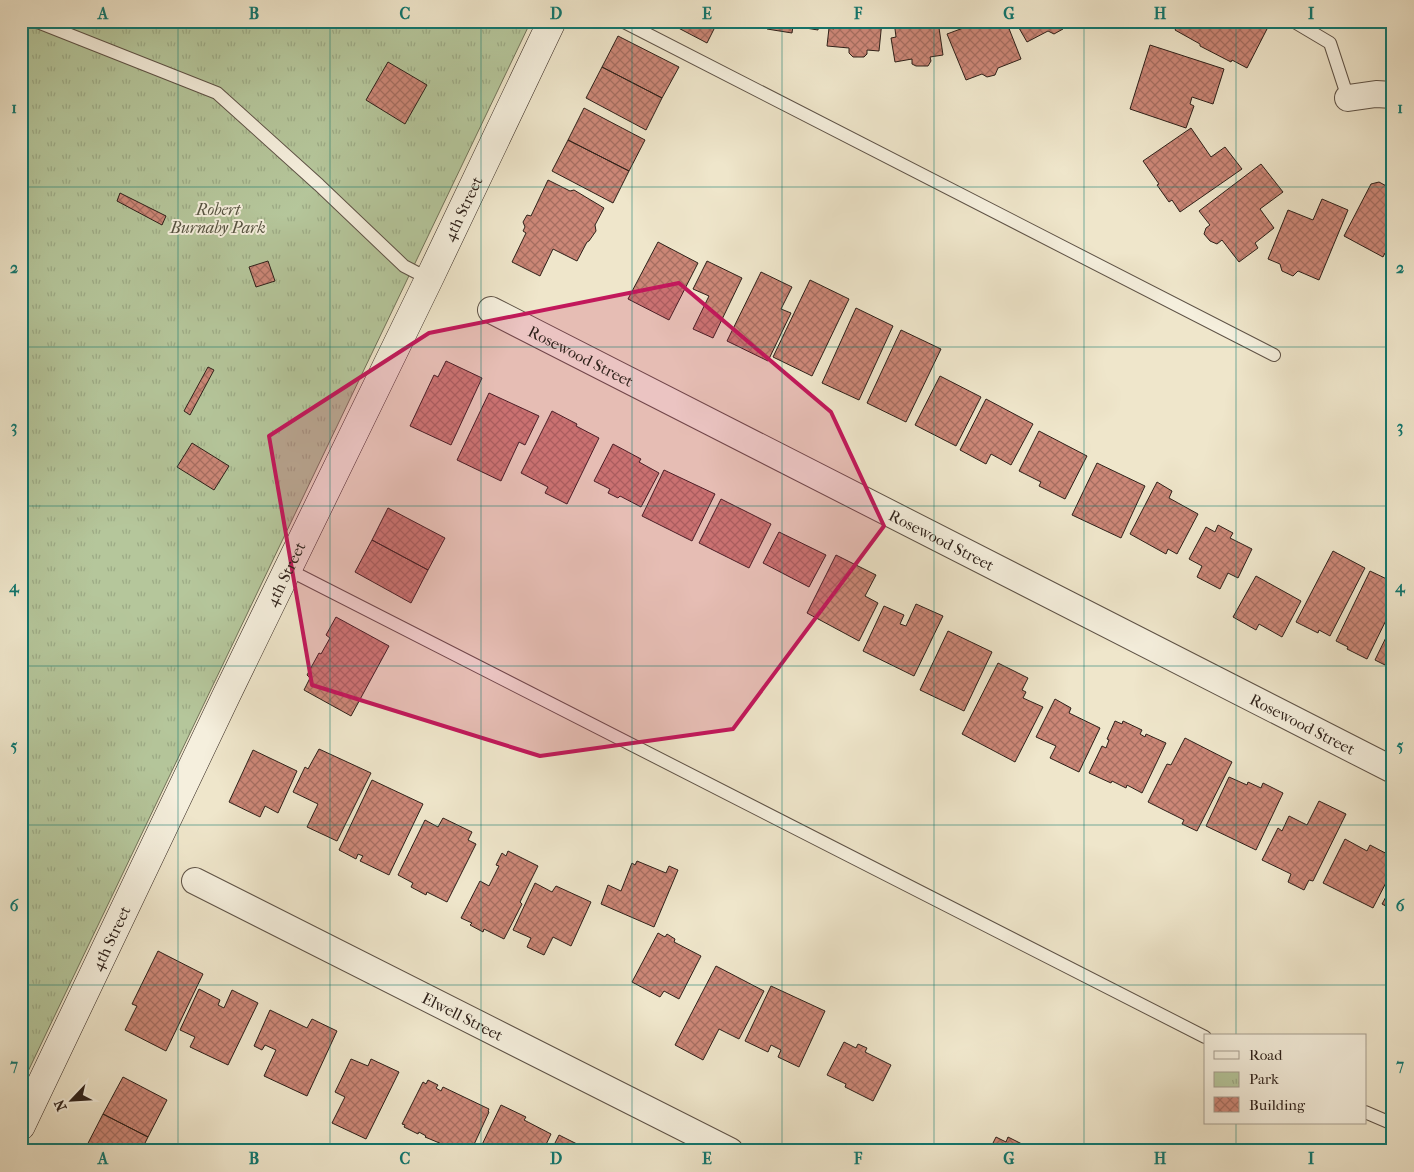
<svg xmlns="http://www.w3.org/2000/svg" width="1414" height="1172" font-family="'IM FELL French Canon',serif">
<defs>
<pattern id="park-tufts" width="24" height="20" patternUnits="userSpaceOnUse" patternTransform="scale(1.25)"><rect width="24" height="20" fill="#b5c69b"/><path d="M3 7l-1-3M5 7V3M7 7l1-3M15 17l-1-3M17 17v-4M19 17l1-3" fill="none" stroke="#9caa85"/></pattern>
<pattern id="building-cross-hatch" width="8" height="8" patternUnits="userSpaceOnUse" patternTransform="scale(1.25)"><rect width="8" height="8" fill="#cc8777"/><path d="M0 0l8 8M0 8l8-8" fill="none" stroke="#a66e61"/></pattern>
</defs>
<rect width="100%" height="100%" fill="#efe6cb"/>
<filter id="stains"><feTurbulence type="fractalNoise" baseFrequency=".004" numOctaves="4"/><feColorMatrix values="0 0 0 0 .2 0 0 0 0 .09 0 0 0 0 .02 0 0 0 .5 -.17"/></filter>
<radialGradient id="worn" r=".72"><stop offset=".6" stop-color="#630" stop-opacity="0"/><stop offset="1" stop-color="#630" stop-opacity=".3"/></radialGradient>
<!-- park -->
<path fill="url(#park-tufts)" stroke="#72745a" d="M21,21H531L21,1086Z"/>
<!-- building -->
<path fill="url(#building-cross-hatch)" stroke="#2e211a" d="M665,21H718L707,43Z
M764,21H819L818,30L793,26L792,33L767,29L768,22Z
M834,21H882L879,51L867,50V54L864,57H853L849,53V48L827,46L829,28L834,29Z
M894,21H938L943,55L930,57L931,61L928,66H916L912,64V59L895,62L891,38L896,37Z
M973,21H1006L1021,59L998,68L995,75L987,77L982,74L966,80L947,34L974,24Z
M1015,21H1065L1063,29L1054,34L1048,31L1027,42Z
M1180,21H1258L1268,27L1247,68L1232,60L1231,62L1200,46V44L1175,30Z
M618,36L679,67L662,98L602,67Z
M1150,45L1224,69L1213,104L1192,97L1190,104L1194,106L1186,128L1130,109Z
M388,62L427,85L405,124L366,100Z
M602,67L662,98L646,130L586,98Z
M584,108L645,140L629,171L568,140Z
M1191,128L1211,157L1225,147L1242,169L1180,212L1172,200L1169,202L1157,185L1159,184L1143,161Z
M568,140L629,171L613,203L552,171Z
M1261,164L1283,192L1260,209L1274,228L1255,243L1258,248L1239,262L1222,240L1217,244L1210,241L1204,234L1206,228L1210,225L1199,211Z
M548,180L570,191L574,190L604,208L595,225L596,231L589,241L587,242L577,261L553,249L540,276L512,262L526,233L523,231L525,227L523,222L527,215L531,216Z
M1379,182L1390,188L1393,196V257L1385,253L1383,257L1344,236L1371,184Z
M120,193L166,216L162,225L117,201Z
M1322,199L1348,210L1319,280L1298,271L1293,276L1282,271L1280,264L1268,259L1288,210L1313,220Z
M658,242L698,263L669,320L628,299Z
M268,261L275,281L256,287L249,267Z
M707,261L742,278L713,338L693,329L709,296L693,289Z
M761,272L792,287L781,309L791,313L768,361L727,341Z
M810,280L849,299L812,376L773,357Z
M856,308L893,326L859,400L822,383Z
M901,330L941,349L906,422L867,403Z
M446,361L482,378L451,445L410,426L434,375L438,377Z
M208,367L214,370L190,415L184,411Z
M940,376L981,397L956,446L915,425Z
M489,393L539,416L525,445L519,442L501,481L457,460Z
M986,399L1033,424L1011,465L991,454L986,464L960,450Z
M552,411L577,424L576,426L599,438L567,504L545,493L548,487L521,473Z
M1039,431L1087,456L1065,499L1039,486L1041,482L1019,471Z
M192,443L229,466L214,490L177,467Z
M613,444L641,459L639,462L659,473L641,507L620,496L618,498L608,493L610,489L594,481Z
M1097,463L1145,486L1121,538L1072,515Z
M664,470L715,494L692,541L642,516Z
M1157,482L1172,491L1169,498L1198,514L1177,554L1168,549L1166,554L1130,534Z
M721,499L771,524L749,568L699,543Z
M388,508L445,538L428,570L372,540Z
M1218,525L1233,533L1230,538L1252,549L1238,578L1228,573L1220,589L1197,577L1202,566L1189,559L1206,527L1215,532Z
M779,532L826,555L809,587L763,563Z
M372,540L428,570L411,603L355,572Z
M1333,551L1365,568L1330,636L1319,630L1318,633L1296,622Z
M836,555L876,575L865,596L878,603L859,641L807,613Z
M1370,571L1393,582V606L1367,659L1347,649L1348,647L1336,641Z
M1256,576L1301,601L1282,637L1259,624L1256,630L1233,617Z
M916,604L943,616L914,676L863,651L884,606L904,615L900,624L906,626Z
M336,617L389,646L351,716L304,690L310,678L307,675L319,653L321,654L330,638L326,635Z
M1393,623V669L1375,660Z
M948,631L992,652L964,711L920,690Z
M998,663L1028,678L1022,690L1026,692L1023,698L1043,707L1015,762L962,734Z
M1055,699L1071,708L1069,713L1100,728L1079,772L1050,758L1056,746L1036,737Z
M1115,721L1122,724L1123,721L1142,730L1140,734L1145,737L1146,734L1166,743L1142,793L1127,785L1126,788L1112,781L1111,783L1089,773L1102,746L1106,748L1109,740L1107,739Z
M1185,738L1232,762L1197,831L1182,824L1184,820L1148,802L1167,764L1171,765Z
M319,749L371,773L337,841L307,827L318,804L293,792L305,767L308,769Z
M253,750L297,771L278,813L265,806L260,817L229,802Z
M1229,777L1247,785L1248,782L1261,788L1263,783L1283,793L1256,850L1206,826Z
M372,780L423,804L389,875L360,861L363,856L358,854L356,859L339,850Z
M1319,801L1346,814L1313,881L1309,880L1304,890L1288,882L1291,874L1262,860L1278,828L1282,831L1289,816L1307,825Z
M443,818L472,832L468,840L476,844L447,902L427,892L426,895L411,887L413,883L398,875L425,820L438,827Z
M1345,839L1367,851L1370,845L1393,857V869L1373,908L1323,883Z
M508,851L538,866L520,902L522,904L504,939L484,929L483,932L470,925L472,923L461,918L480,881L489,886L499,866L496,865L502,853L506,856Z
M637,861L666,873L669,866L678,870L654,927L601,904L608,885L621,891L632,863L635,865Z
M535,883L552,892L556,886L591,902L571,946L553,937L544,955L527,947L531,938L513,930Z
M1393,884V910L1382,904Z
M658,933L665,937L667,934L675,939L674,942L701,956L679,999L664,991L660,997L632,982Z
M158,951L203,974L166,1051L125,1030L137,1006L132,1004Z
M716,966L764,991L739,1039L719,1029L703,1060L675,1045Z
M771,986L825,1011L799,1067L778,1057L781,1050L771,1045L768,1052L745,1041Z
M199,989L220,1000L218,1005L224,1008L232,990L258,1003L228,1065L190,1047L195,1037L180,1030Z
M270,1010L307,1028L312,1019L337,1031L307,1096L264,1076L276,1050L265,1045L262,1050L254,1046Z
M844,1042L856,1048L858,1044L867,1048L865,1052L891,1065L873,1101L845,1087L846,1084L827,1075Z
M351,1059L368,1066L371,1059L399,1072L366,1139L332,1123L345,1097L335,1092Z
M123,1077L167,1100L148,1137L103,1114Z
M428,1080L438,1085L436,1088L441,1091L443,1087L489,1109L488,1111L489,1112L471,1151H451L448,1150L449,1147L425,1137L426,1136L419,1132L418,1134L404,1127L405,1125L402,1124L423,1082L426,1084Z
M501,1105L526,1117L524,1120L551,1134L543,1151H479Z
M103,1114L148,1137L141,1151H84Z
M559,1135L581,1146L579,1151H551Z
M996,1137L1006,1142L1008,1137L1034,1150L989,1151Z"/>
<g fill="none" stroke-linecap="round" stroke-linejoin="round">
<defs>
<path id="lane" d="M35,21L217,93L319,185L404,266L429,279
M622,21L1274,355
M1293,21L1330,43L1348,98
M287,569L1205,1037
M1365,1112L1393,1124"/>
<g id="street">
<path d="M1348,98L1376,94L1393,95"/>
<path id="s1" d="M491,310L1393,770"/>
<path id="s2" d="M195,881L730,1151"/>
</g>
<g id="secondary">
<path id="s3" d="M21,1126L226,696L429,279L552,21"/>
</g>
</defs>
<!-- lane casing -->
<use href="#lane" stroke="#5e5246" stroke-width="14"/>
<!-- street casing -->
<use href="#street" stroke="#5e5246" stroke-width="28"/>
<!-- secondary casing -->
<use href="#secondary" stroke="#2e211a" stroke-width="29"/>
<!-- lane -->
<use href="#lane" stroke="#f5efdd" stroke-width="12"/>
<!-- street -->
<use href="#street" stroke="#f5efdd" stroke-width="26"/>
<!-- secondary -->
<use href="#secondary" stroke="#f5efdd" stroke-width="28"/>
</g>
<!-- marked area -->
<path fill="#c2185b" fill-opacity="0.2" stroke="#c2185b" stroke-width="4" stroke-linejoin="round" d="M679,283L831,412L884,526L733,729L540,756L312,685L269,436L429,333Z"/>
<!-- grid -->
<path fill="none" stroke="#0f766e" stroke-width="1" stroke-opacity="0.55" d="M178,21V1151M330,21V1151M481,21V1151M632,21V1151M782,21V1151M934,21V1151M1084,21V1151M1236,21V1036M21,187H1393M21,347H1393M21,506H1393M21,666H1393M21,825H1393M21,985H1393M1236,1123V1151"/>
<g text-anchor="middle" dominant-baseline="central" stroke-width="4" stroke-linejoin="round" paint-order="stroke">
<!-- park labels -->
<g font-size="16" font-style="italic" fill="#565341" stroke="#f5efdd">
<text x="218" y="209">Robert<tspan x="218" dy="18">Burnaby Park</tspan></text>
</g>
<!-- street labels -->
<g font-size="16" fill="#2e211a" stroke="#f5efdd">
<text stroke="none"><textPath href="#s3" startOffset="1018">4th Street</textPath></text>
<text stroke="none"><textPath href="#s1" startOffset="101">Rosewood Street</textPath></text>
<text stroke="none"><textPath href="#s1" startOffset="506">Rosewood Street</textPath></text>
<text stroke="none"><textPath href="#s3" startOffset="612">4th Street</textPath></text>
<text stroke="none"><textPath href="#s1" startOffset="911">Rosewood Street</textPath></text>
<text stroke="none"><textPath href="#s3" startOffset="208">4th Street</textPath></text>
<text stroke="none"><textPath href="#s2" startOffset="300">Elwell Street</textPath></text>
</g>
</g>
<!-- margin -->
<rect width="1414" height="1172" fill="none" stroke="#efe6cb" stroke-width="55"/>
<!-- legend -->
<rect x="1204" y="1034" width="162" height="90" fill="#f5efdd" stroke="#a59d8f"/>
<rect x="1214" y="1051" width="25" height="8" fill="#f5efdd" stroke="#a59d8f"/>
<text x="1249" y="1060" font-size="15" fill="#2e211a">Road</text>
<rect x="1214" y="1072" width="25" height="15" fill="url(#park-tufts)" stroke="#a59d8f"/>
<text x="1249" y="1084" font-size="15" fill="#2e211a">Park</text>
<rect x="1214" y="1097" width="25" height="15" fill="url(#building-cross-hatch)" stroke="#a59d8f"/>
<text x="1249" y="1110" font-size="15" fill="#2e211a">Building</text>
<!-- north arrow -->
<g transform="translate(72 1100) rotate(245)" stroke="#f5efdd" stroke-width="4" paint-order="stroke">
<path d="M0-4L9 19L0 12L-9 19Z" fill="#2e211a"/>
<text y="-8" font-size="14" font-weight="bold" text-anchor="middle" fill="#2e211a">N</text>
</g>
<rect x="28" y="28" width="1358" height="1116" fill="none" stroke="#0f766e" stroke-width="2"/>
<g font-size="16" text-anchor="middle" font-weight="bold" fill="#0f766e">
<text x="103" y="19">A</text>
<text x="254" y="19">B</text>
<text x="405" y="19">C</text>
<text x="556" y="19">D</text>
<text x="707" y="19">E</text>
<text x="858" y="19">F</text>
<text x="1009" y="19">G</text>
<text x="1160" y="19">H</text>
<text x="1311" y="19">I</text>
<text x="14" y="113">1</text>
<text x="1400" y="113">1</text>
<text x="14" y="273">2</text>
<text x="1400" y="273">2</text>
<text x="14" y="432">3</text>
<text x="1400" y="432">3</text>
<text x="14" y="592">4</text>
<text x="1400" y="592">4</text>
<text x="14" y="751">5</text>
<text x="1400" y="751">5</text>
<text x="14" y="911">6</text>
<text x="1400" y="911">6</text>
<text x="14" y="1070">7</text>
<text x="1400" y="1070">7</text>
<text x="103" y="1164">A</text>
<text x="254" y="1164">B</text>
<text x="405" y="1164">C</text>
<text x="556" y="1164">D</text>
<text x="707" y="1164">E</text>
<text x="858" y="1164">F</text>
<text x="1009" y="1164">G</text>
<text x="1160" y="1164">H</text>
<text x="1311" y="1164">I</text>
</g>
<rect width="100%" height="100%" filter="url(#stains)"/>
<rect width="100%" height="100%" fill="url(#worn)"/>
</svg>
